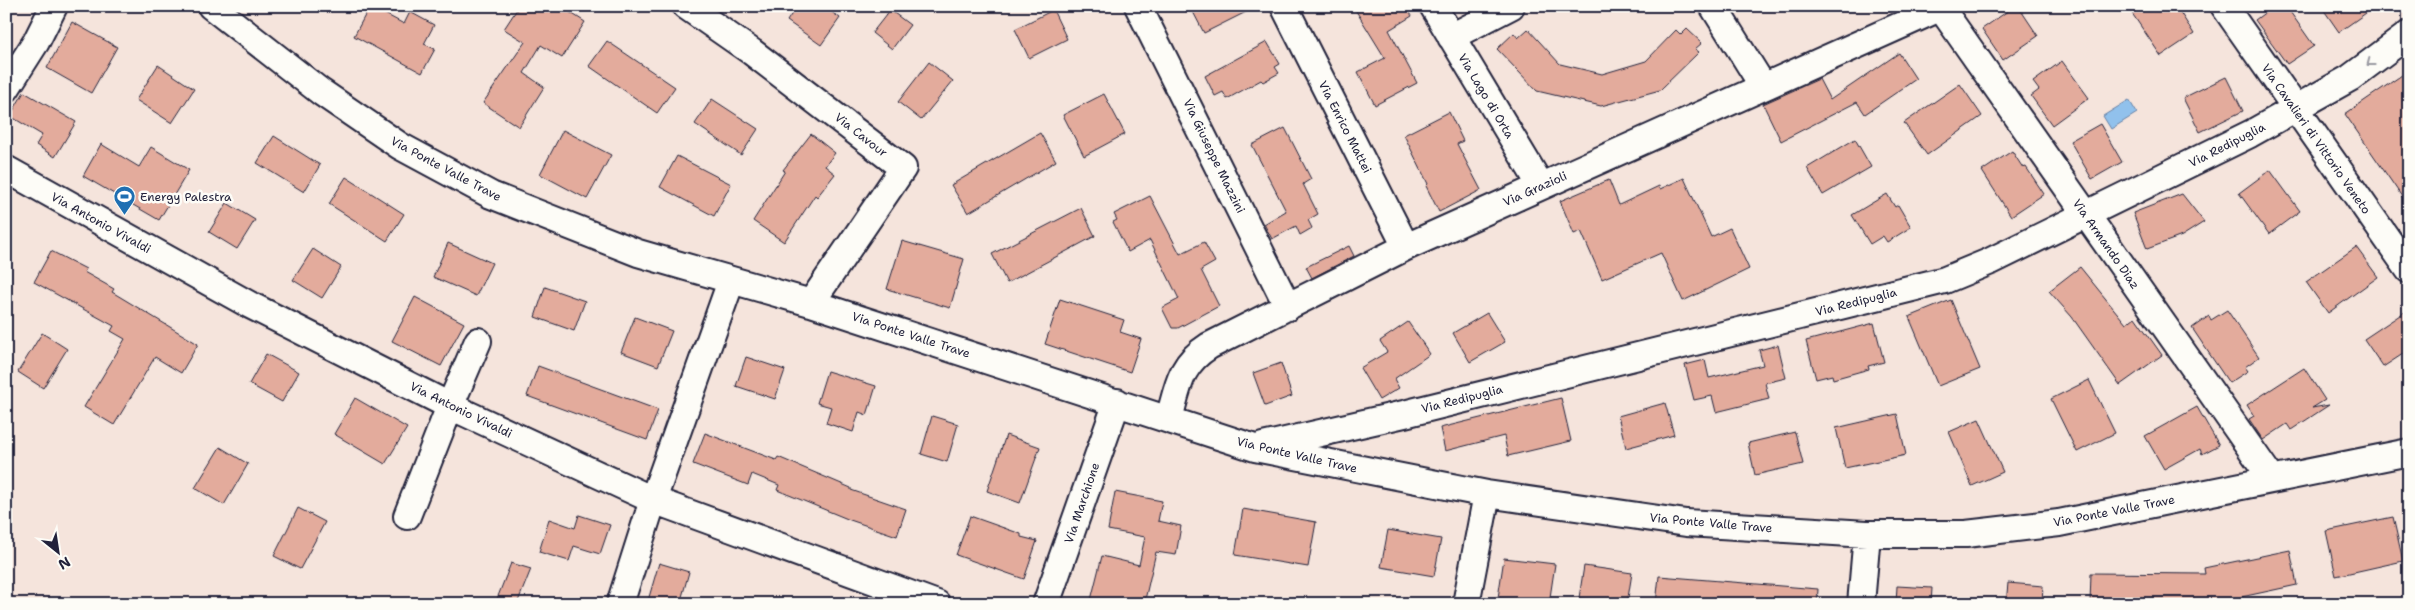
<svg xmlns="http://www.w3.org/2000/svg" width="2415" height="610" font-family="'Shantell Sans',sans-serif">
<rect width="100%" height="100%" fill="#f5e4dc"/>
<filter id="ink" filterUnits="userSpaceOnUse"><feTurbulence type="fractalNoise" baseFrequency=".02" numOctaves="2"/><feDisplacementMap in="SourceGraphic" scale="10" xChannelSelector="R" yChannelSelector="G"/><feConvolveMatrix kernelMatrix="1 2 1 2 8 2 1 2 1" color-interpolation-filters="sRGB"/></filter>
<g filter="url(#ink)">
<!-- water -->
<path fill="#91c1ec" stroke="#6581a5" d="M2129,100L2137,113L2111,129L2103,116Z"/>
<!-- building -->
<path fill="#e3ab9c" stroke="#22223b" d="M370,6L404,24L410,12L434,25L424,44L435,49L422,73L354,36Z
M519,6H560L585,22L562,58L541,45L524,73L544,87L519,127L483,103L525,42L504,29Z
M797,6H823L840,18L821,45L787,21Z
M1190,6H1258L1204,33Z
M1353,6H1406L1412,16L1389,30L1417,83L1375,105L1358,72L1385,58Z
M2015,6H2018L2038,36L2003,60L1982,29Z
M2127,6H2176L2194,34L2161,56Z
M2274,6H2286L2314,46L2287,64L2255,20Z
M2321,6H2376L2339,32Z
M890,10L910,25L892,49L872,33Z
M1053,10L1067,39L1029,58L1015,29Z
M72,22L117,47L91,93L47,68Z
M1528,29L1560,64L1602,74L1646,61L1676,30L1681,35L1687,29L1702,43L1695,49L1699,52L1660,90L1601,106L1537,91L1497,49L1514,33L1518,38Z
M607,41L675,87L657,113L589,66Z
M1267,42L1280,64L1275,67L1279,73L1263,82L1261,80L1227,99L1223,92L1215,96L1205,76Z
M1899,53L1916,79L1865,114L1857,102L1781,141L1763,104L1819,79L1830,100Z
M2062,61L2089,98L2052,125L2031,96L2039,90L2033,82Z
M929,62L953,81L921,120L898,102Z
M158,65L194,89L172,123L136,100Z
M2402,75L2409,86V207L2345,114Z
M2226,77L2243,111L2200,132L2183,98Z
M1960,84L1982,116L1927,155L1904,123Z
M24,92L76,122L55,157L36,145L42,135L10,116Z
M1104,94L1125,134L1084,156L1063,115Z
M712,99L758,129L741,155L695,124Z
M1449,112L1463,141L1457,144L1481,190L1439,212L1426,186L1428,184L1404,135Z
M2100,124L2122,162L2092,179L2070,141Z
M1285,128L1311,179L1303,184L1318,214L1308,220L1312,228L1300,235L1296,226L1272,239L1264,224L1286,211L1252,145Z
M563,130L611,155L587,199L540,174Z
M1040,133L1056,161L968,213L951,185Z
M811,134L835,153L825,166L835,174L817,197L815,195L784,242L753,221L785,171L783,170Z
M274,136L320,165L304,192L257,163Z
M1855,139L1871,167L1823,195L1807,168Z
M101,144L139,167L151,147L189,170L159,220L83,176Z
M2012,151L2023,168L2026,167L2044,194L2011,216L1982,171Z
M677,156L731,184L714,216L660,187Z
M2270,170L2300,211L2269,234L2239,193Z
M346,177L404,214L387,241L329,204Z
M1684,178L1711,237L1730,228L1749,269L1683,301L1661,253L1602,279L1581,231L1574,234L1560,201L1609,180L1619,205L1659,186L1660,189Z
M1887,194L1895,207L1898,205L1911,227L1887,242L1883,236L1870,244L1852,215Z
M2182,194L2204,222L2182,236L2147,249L2133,213Z
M1150,196L1180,254L1204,242L1215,262L1201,270L1219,306L1178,328H1172L1162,308L1179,299L1150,240L1128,252L1113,222L1117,220L1114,214Z
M227,203L255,220L237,249L209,232Z
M1081,208L1095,236L1007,283L992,254Z
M902,241L964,259L950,308L887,289Z
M448,243L492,263L476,296L433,277Z
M1349,246L1354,256L1312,278L1306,267Z
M2356,247L2378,277L2328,313L2306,282Z
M313,249L341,267L322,298L293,280Z
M51,251L86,269L84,272L114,289L112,292L198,344L181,373L155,357L114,425L84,407L125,339L111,331L114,326L34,282Z
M2080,267L2126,324L2135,317L2162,355L2120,385L2072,317L2049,291Z
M545,287L585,301L574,331L535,317Z
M415,297L464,323L441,366L392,341Z
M1060,299L1124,320L1120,332L1141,339L1130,372L1045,344Z
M1951,300L1980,369L1938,386L1909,317Z
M2409,309V350L2383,367L2364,339Z
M2227,310L2259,357L2245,367L2248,371L2229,383L2192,328L2209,316L2211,320Z
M1487,313L1505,342L1470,362L1453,333Z
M635,317L672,331L658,366L621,352Z
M1408,322L1430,354L1394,379L1399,388L1379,400L1360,368L1387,352L1380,341Z
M1874,323L1884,362L1868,366L1869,369L1833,379L1832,375L1816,379L1806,341Z
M42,333L67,349L43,388L18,372Z
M1778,345L1786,378L1765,383L1769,399L1716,412L1712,396L1694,400L1685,365L1705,360L1709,378L1763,365L1759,350Z
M266,354L299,372L282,402L249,384Z
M746,357L785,370L775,399L736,386Z
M1281,363L1292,396L1265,406L1253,373Z
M538,366L658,410L647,440L527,396Z
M2304,368L2325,400L2312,408L2329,405L2291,430L2287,424L2263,440L2249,419L2254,416L2247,405Z
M827,371L876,386L867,415L859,412L853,432L826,423L831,407L817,403Z
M2089,380L2115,433L2077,452L2051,399Z
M355,398L407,428L385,464L334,434Z
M1561,398L1571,441L1508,456L1504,436L1445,451L1440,428Z
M1665,403L1674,435L1626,448L1618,416Z
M2197,407L2219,445L2202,454L2200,449L2164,469L2145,436Z
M1897,414L1906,455L1845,468L1836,428Z
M932,416L958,424L947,462L921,454Z
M1979,419L2003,472L1972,486L1949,432Z
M1795,432L1803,464L1755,475L1748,443Z
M705,433L776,460L778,457L851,488V490L906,509L897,536L850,520L777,490L779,485L752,474L748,485L693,464Z
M1006,435L1040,447L1020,503L987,491Z
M220,447L248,464L224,505L195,488Z
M1115,492L1162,501L1158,521L1181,526L1176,555L1156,552L1144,604H1090L1102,556L1139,565L1145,537L1108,530Z
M298,508L325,522L300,569L274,556Z
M1243,509L1316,522L1308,567L1235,555Z
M579,515L610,525L600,554L574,546L569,561L539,552L549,519L575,528Z
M970,516L1021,534V537L1037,541L1024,579L956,555Z
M2393,517L2403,561L2336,576L2326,531Z
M1388,530L1441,539L1434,576L1381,567Z
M2290,550L2297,585L2209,604H2090L2091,573L2205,574L2204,568Z
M1504,558L1555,564L1549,604L1498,598Z
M511,563L531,569L517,604H495Z
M659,563L689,572L680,604H647Z
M1584,566L1632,573L1627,604L1579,598Z
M1659,576L1818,589L1817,604H1656Z
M2008,583L2043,586L2042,604H2006Z
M1897,586L1932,588L1931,604H1896Z"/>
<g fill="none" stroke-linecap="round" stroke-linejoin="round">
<defs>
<path id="minor" d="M211,6L321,92L400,146L491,195L638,253L811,303L1255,448L1487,494L1686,523L1867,534H1966L2059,523L2409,452
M686,6L752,52L903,168L811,303
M1138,6L1288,307
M1284,6L1406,247
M1433,6L1541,186
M1713,6L1763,86
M2224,6L2409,270
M1941,8L2272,479
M1451,37L1511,6
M6,89L36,42L54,6
M6,169L250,305L450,406L653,500L937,604
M1169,419C1178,387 1179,365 1209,346L1406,247L1944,6
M1263,446L1404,414L1945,280L1991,261L2250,134L2350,78L2409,34
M407,516L450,406L478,341
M620,604L653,500L731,281
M1046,604L1117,402
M1466,604L1487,494
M1861,604L1867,534"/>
</defs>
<!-- minor casing -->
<use href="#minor" stroke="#22223b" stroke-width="30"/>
<!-- minor -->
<use href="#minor" stroke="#fdfcf7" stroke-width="26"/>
</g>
<!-- one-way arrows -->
<defs><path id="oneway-chevron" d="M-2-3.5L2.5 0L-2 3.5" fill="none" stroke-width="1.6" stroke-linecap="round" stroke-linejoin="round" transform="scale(1.25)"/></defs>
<use stroke="#9a9aa2" href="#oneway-chevron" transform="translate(2370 63) rotate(143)"/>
</g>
<!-- icons -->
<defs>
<symbol id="stadium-pin" viewBox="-11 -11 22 30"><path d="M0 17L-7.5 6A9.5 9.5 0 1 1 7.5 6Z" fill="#1f6fb2" stroke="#fdfcf7"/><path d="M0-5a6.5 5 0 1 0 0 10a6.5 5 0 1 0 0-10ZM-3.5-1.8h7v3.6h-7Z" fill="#fff"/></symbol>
</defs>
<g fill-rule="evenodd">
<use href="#stadium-pin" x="112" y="184" width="25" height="34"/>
</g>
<g text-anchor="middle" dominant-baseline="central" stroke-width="5" stroke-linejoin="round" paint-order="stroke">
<!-- street labels -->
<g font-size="12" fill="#22223b" stroke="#fdfcf7">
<text transform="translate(1486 96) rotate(59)">Via Lago di Orta</text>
<text transform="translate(1345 127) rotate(63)">Via Enrico Mattei</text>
<text transform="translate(861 135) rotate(38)">Via Cavour</text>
<text transform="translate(2316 139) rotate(55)">Via Cavalieri di Vittorio Veneto</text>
<text transform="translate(2227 145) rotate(-27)">Via Redipuglia</text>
<text transform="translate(1214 156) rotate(64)">Via Giuseppe Mazzini</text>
<text transform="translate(446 169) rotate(28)">Via Ponte Valle Trave</text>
<text transform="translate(1535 189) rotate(-24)">Via Grazioli</text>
<text transform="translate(101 223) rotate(29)">Via Antonio Vivaldi</text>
<text transform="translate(2106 244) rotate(55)">Via Armando Diaz</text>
<text transform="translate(1856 302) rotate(-14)">Via Redipuglia</text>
<text transform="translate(911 335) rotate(18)">Via Ponte Valle Trave</text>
<text transform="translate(1462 399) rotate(-14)">Via Redipuglia</text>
<text transform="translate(461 410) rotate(26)">Via Antonio Vivaldi</text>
<text transform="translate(1297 455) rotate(13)">Via Ponte Valle Trave</text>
<text transform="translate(1082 503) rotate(-71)">Via Marchione</text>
<text transform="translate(2114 511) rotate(-11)">Via Ponte Valle Trave</text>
<text transform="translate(1711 523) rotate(5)">Via Ponte Valle Trave</text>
</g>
<!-- poi labels -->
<g font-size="12" fill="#22223b" stroke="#fdfcf7" text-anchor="start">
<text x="140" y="197">Energy Palestra</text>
</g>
</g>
<!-- margin -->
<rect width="2415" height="610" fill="none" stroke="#fdfcf7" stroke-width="25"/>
<rect x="12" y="12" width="2390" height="585" fill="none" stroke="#22223b" stroke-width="2" filter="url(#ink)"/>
<!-- north arrow -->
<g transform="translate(58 552) rotate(150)" stroke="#fdfcf7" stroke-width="4" paint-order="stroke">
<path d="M0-4L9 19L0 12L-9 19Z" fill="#22223b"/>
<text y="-8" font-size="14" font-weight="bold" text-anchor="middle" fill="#22223b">N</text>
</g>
</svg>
